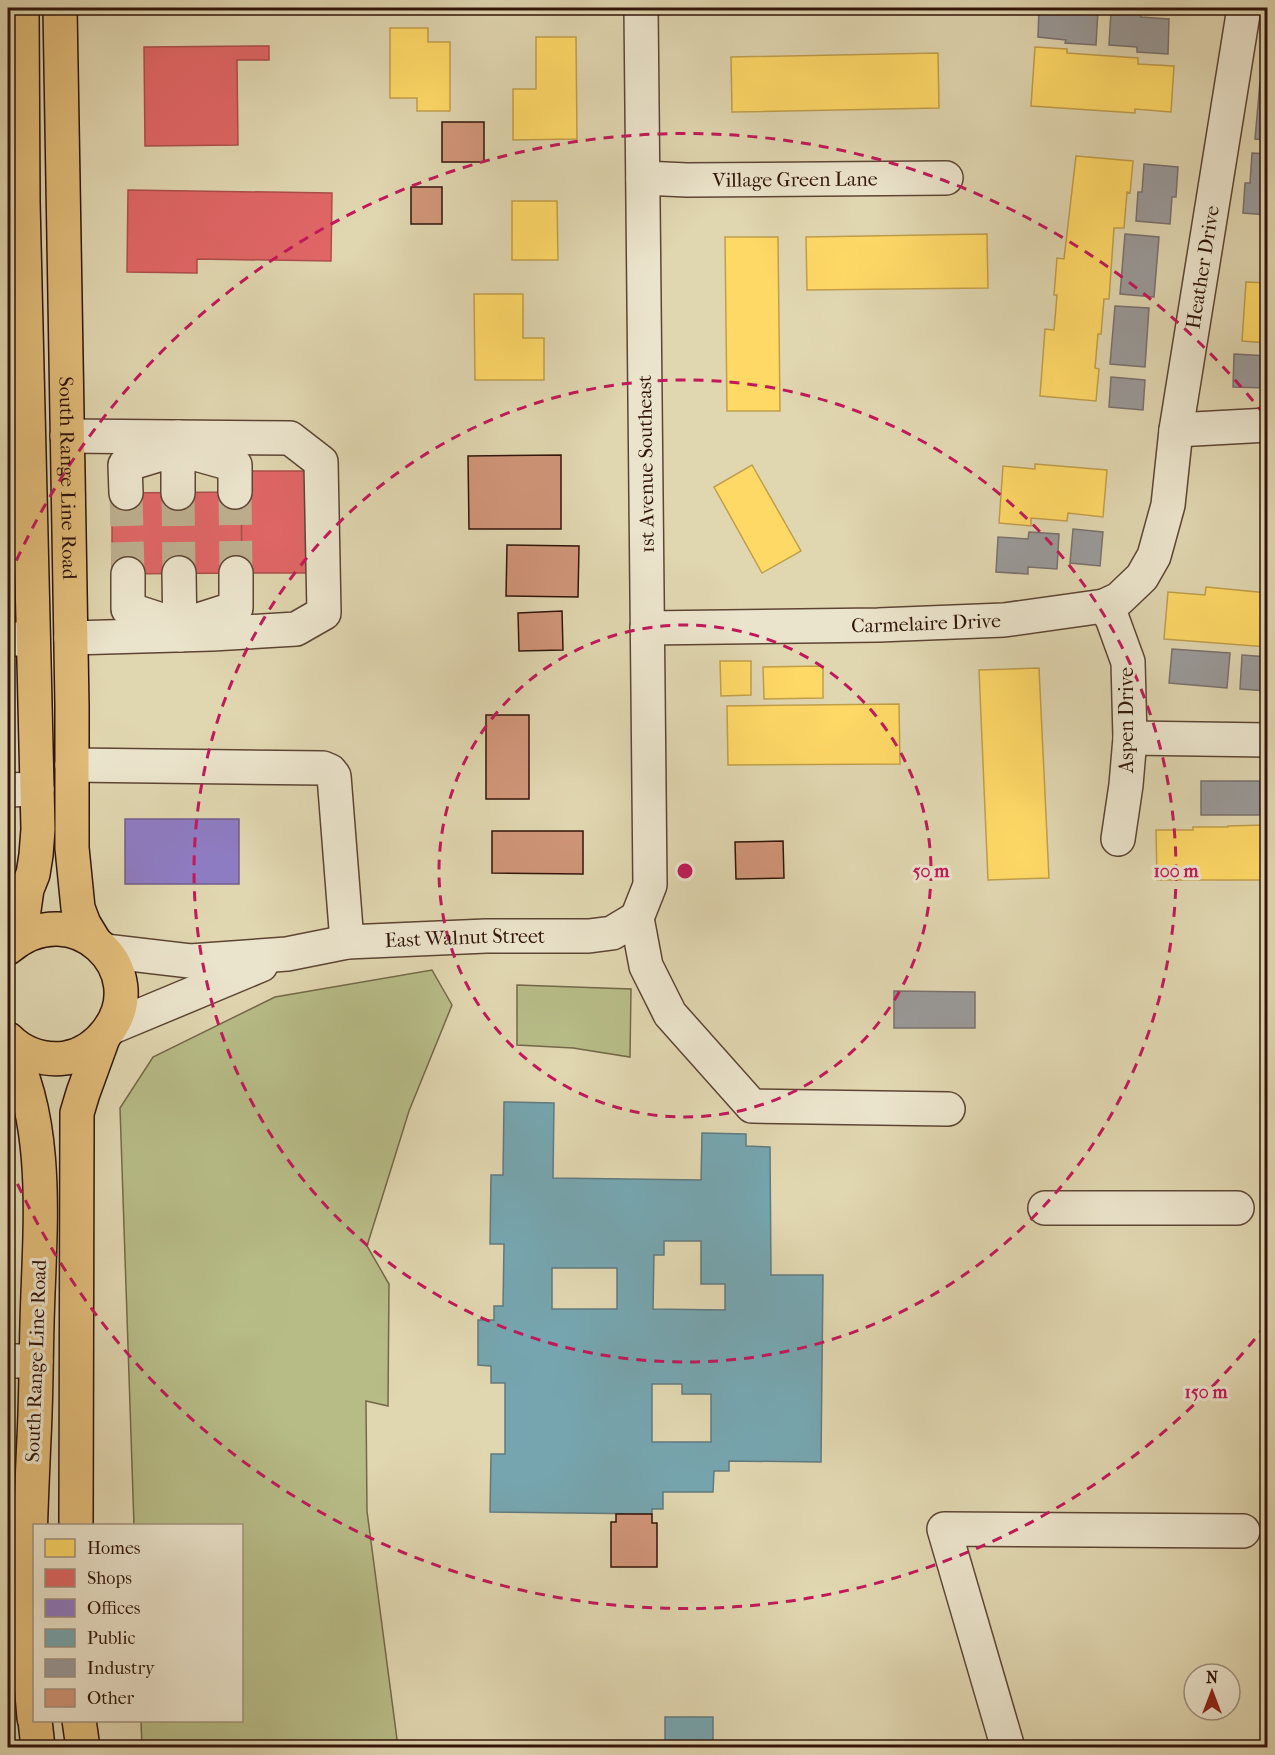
<svg xmlns="http://www.w3.org/2000/svg" width="1275" height="1755" font-family="'IM FELL French Canon',serif">
<rect width="100%" height="100%" fill="#e0d6b0"/>
<filter id="stains"><feTurbulence type="fractalNoise" baseFrequency=".00333" numOctaves="4"/><feColorMatrix values="0 0 0 0 .2 0 0 0 0 .09 0 0 0 0 .02 0 0 0 .5 -.17"/></filter>
<radialGradient id="worn" r=".72"><stop offset=".6" stop-color="#630" stop-opacity="0"/><stop offset="1" stop-color="#630" stop-opacity=".3"/></radialGradient>
<!-- green -->
<path fill="#b7bc87" stroke="#746848" stroke-width="1.5" d="M432,970L452,1005L409,1111L367,1246L389,1284L388,1406L366,1401L367,1511L398,1747H142L141,1721L242,1720V1526L134,1525L120,1108L153,1057L275,997Z
M517,985L631,989L630,1057L573,1048L517,1045Z"/>
<!-- homes -->
<path fill="#ffd966" stroke="#c19e4a" stroke-width="1.5" d="M390,28H428V42H450V111H417V98H390Z
M536,37H576L577,139L513,140V89H536Z
M1035,47L1067,49V53L1138,58V64L1174,66L1171,112L1135,109V113L1031,106Z
M938,53L939,108L732,112L731,57Z
M1076,156L1133,161L1130,193L1127,192L1124,228H1114L1109,299H1104L1101,334H1098L1095,368L1099,369L1096,401L1040,396L1045,329L1054,330L1057,295H1054L1057,258L1064,259Z
M512,201H557L558,260H512Z
M987,234L988,288L807,290L806,237Z
M725,237H778L780,411H727Z
M1246,282L1268,283V343L1242,341Z
M474,294H523V338H544V380H475Z
M1035,464L1107,470L1103,517L1068,513L1067,521L1031,518V526L999,523L1003,466L1035,469Z
M752,465L801,551L762,573L714,487Z
M1206,587L1268,593V647L1164,639L1168,592L1205,595Z
M720,661H751V695L721,696Z
M823,666V698L764,699L763,667Z
M1039,668L1049,878L988,880L979,670Z
M899,704L900,764L728,765L727,706Z
M1265,824H1268L1267,880H1157L1156,830H1193V827H1228V826L1265,825Z"/>
<!-- shops -->
<path fill="#e06666" stroke="#ac4e4a" stroke-width="1.5" d="M269,46V60H237L238,145L145,146L144,47Z
M128,190L332,193L331,261L197,259V273L127,272Z
M241,471H308L309,573H242Z
M241,492L242,573L112,574V493Z"/>
<!-- offices -->
<path fill="#8e7cc3" stroke="#725d8c" stroke-width="1.5" d="M125,819H239V884H125Z"/>
<!-- public -->
<path fill="#76a5af" stroke="#617a7e" stroke-width="1.5" fill-rule="evenodd" d="M504,1102L554,1103L553,1178L701,1180L702,1133L746,1134V1146L770,1147L771,1275H823L821,1462L729,1461V1471H714L713,1492H663V1509H652V1514L490,1512L491,1454H505V1383H491V1366L478,1365V1320H494V1306H503L504,1244H490L491,1175H503ZM664,1241H701V1284H725V1310L653,1309L654,1255H664ZM552,1268H617V1309H552ZM652,1384H682V1394H711V1442H652Z
M665,1717H713V1748H665Z"/>
<!-- industry -->
<path fill="#999" stroke="#7a716e" stroke-width="1.5" d="M1039,8L1098,10L1096,45L1065,43L1066,40L1038,37Z
M1111,11L1141,13V17L1169,19L1168,54L1137,52V47L1109,45Z
M1260,82H1268V140L1255,139Z
M1252,153L1268,154V215L1243,213L1245,183H1250Z
M1144,164L1178,167L1176,197H1172L1170,224L1136,221L1138,192H1142Z
M1125,234L1159,237L1154,297L1120,294Z
M1115,306L1149,308L1145,367L1110,364Z
M1234,354L1268,356L1267,388L1233,387Z
M1111,377L1145,380L1143,410L1109,407Z
M1073,529L1103,532L1100,566L1070,563Z
M1029,532L1059,534L1057,569L1028,567V574L996,572L998,537L1028,539Z
M1172,649L1230,653L1227,688L1169,683Z
M1242,655L1268,657V691L1240,689Z
M1201,781H1260V815H1201Z
M894,991L975,992V1028H894Z"/>
<!-- building -->
<path fill="#d09578" stroke="#31150a" stroke-width="1.5" d="M442,122H484V162H442Z
M411,187H442V224H411Z
M561,455V529H469L468,456Z
M507,545L579,546L578,597L506,596Z
M562,611L563,650L519,651L518,613Z
M486,715H529V799H486Z
M492,831H583V874L492,873Z
M783,841L784,878L736,879L735,842Z
M616,1514H652V1523H657V1567H611V1522H616Z"/>
<g fill="none" stroke-linecap="round" stroke-linejoin="round">
<!-- minor-tunnel -->
<path stroke="#bdaf8f" stroke-width="33" stroke-dasharray="33 16" stroke-linecap="butt" d="M235,492L236,573
M126,493L128,574
M178,493L179,573"/>
<defs>
<g id="minor">
<path id="s1" d="M643,178L687,180L946,178"/>
<path d="M1176,430L1268,425"/>
<path d="M67,436L290,438L321,462L324,613L296,629L212,634L71,638"/>
<path d="M126,493L125,465L178,449L235,465V492"/>
<path d="M178,493V437"/>
<path d="M179,573L180,635"/>
<path d="M128,574V609L180,626L236,608V573"/>
<path d="M1104,606L1112,618L1128,662L1130,738L1126,785L1118,839"/>
<path id="s2" d="M647,628L878,625L1004,620L1104,606L1119,599L1142,577L1154,556L1168,505L1176,430L1244,8"/>
<path d="M8,639H33"/>
<path d="M1130,738L1268,740"/>
<path d="M72,765L323,768L330,771L334,776L347,942"/>
<path d="M8,790L37,789"/>
<path d="M637,918L650,885L641,8"/>
<path d="M637,918L646,966L670,1014L752,1106L948,1109"/>
<path id="s3" d="M105,951L190,961L287,954L347,942L486,936H589L612,933L637,918"/>
<path d="M110,1028L261,965"/>
<path d="M1045,1208H1237"/>
<path d="M8,1361H36"/>
<path d="M1008,1748L944,1529L1243,1531"/>
</g>
<g id="major">
<path id="s4" d="M60,8L72,706V848L78,908L84,924L95,942"/>
<path d="M20,938L27,889L33,874L36,855L38,829L23,202L22,8"/>
<path d="M8,948C74,892 154,972 107,1032C97,1045 82,1055 66,1058C44,1061 23,1054 8,1039"/>
<path d="M8,1044C52,1124 39,1235 37,1324C36,1362 36,1400 34,1438C30,1531 25,1625 34,1718"/>
<path d="M76,1526L77,1113L83,1093L103,1038"/>
<path d="M35,1720L38,1748"/>
<path d="M79,1720L83,1748"/>
</g>
</defs>
<!-- minor casing -->
<use href="#minor" stroke="#5d4534" stroke-width="36"/>
<!-- major casing -->
<use href="#major" stroke="#31150a" stroke-width="36"/>
<!-- minor -->
<use href="#minor" stroke="#ebe4cc" stroke-width="33"/>
<!-- major -->
<use href="#major" stroke="#e0bb78" stroke-width="33"/>
</g>
<!-- distance rings -->
<g fill="none" stroke="#c2185b" stroke-width="3" stroke-dasharray="10 8">
<circle cx="685" cy="871" r="246"/>
<circle cx="685" cy="871" r="491"/>
<path d="M1266 1325A737 737 0 0 1 9 1165M9 577A737 737 0 0 1 1266 417"/>
</g>
<g text-anchor="middle" dominant-baseline="central" stroke-width="6" stroke-linejoin="round" paint-order="stroke">
<!-- street labels -->
<g font-size="20" fill="#31150a" stroke="#ebe4cc">
<text stroke="none"><textPath href="#s1" startOffset="152">Village Green Lane</textPath></text>
<text stroke="none"><textPath href="#s2" startOffset="824">Heather Drive</textPath></text>
<text transform="translate(646 464) rotate(-91)">1st Avenue Southeast</text>
<text stroke="none"><textPath href="#s4" startOffset="470">South Range Line Road</textPath></text>
<text stroke="none"><textPath href="#s2" startOffset="279">Carmelaire Drive</textPath></text>
<text transform="translate(1126 720) rotate(-90)">Aspen Drive</text>
<text stroke="none"><textPath href="#s3" startOffset="362">East Walnut Street</textPath></text>
<text transform="translate(36 1361) rotate(-88)">South Range Line Road</text>
</g>
</g>
<circle cx="685" cy="871" r="9" fill="#c2185b" stroke="#ebe4cc" stroke-width="3"/>
<g font-size="18" text-anchor="middle" font-weight="bold" fill="#c2185b" stroke="#ebe4cc" stroke-width="6" stroke-linejoin="round" paint-order="stroke">
<text x="931" y="877">50 m</text>
<text x="1176" y="877">100 m</text>
<text x="1206" y="1398">150 m</text>
</g>
<!-- margin -->
<rect width="1275" height="1755" fill="none" stroke="#e0d6b0" stroke-width="30"/>
<rect x="9" y="9" width="1257" height="1737" fill="none" stroke="#31150a" stroke-width="3"/>
<rect x="15" y="15" width="1245" height="1725" fill="none" stroke="#31150a" stroke-width="1.5"/>
<!-- legend -->
<rect x="33" y="1524" width="210" height="198" fill="#ebe4cc" stroke="#a1917e" stroke-width="1.5"/>
<rect x="45" y="1539" width="30" height="18" fill="#ffd966" stroke="#a1917e" stroke-width="1.5"/>
<text x="87" y="1554" font-size="18" fill="#31150a">Homes</text>
<rect x="45" y="1569" width="30" height="18" fill="#e06666" stroke="#a1917e" stroke-width="1.5"/>
<text x="87" y="1584" font-size="18" fill="#31150a">Shops</text>
<rect x="45" y="1599" width="30" height="18" fill="#8e7cc3" stroke="#a1917e" stroke-width="1.5"/>
<text x="87" y="1614" font-size="18" fill="#31150a">Offices</text>
<rect x="45" y="1629" width="30" height="18" fill="#76a5af" stroke="#a1917e" stroke-width="1.5"/>
<text x="87" y="1644" font-size="18" fill="#31150a">Public</text>
<rect x="45" y="1659" width="30" height="18" fill="#999999" stroke="#a1917e" stroke-width="1.5"/>
<text x="87" y="1674" font-size="18" fill="#31150a">Industry</text>
<rect x="45" y="1689" width="30" height="18" fill="#d09578" stroke="#a1917e" stroke-width="1.5"/>
<text x="87" y="1704" font-size="18" fill="#31150a">Other</text>
<!-- north arrow -->
<g transform="translate(1212 1692)"><circle r="28" fill="#ebe4cc" stroke="#a1917e" stroke-width="1.5"/>
<path d="M0-4.5L10 22L0 15L-10 22Z" fill="#8f2418"/>
<text y="-9" font-size="16" font-weight="bold" text-anchor="middle" fill="#31150a">N</text>
</g>
<rect width="100%" height="100%" filter="url(#stains)"/>
<rect width="100%" height="100%" fill="url(#worn)"/>
</svg>
